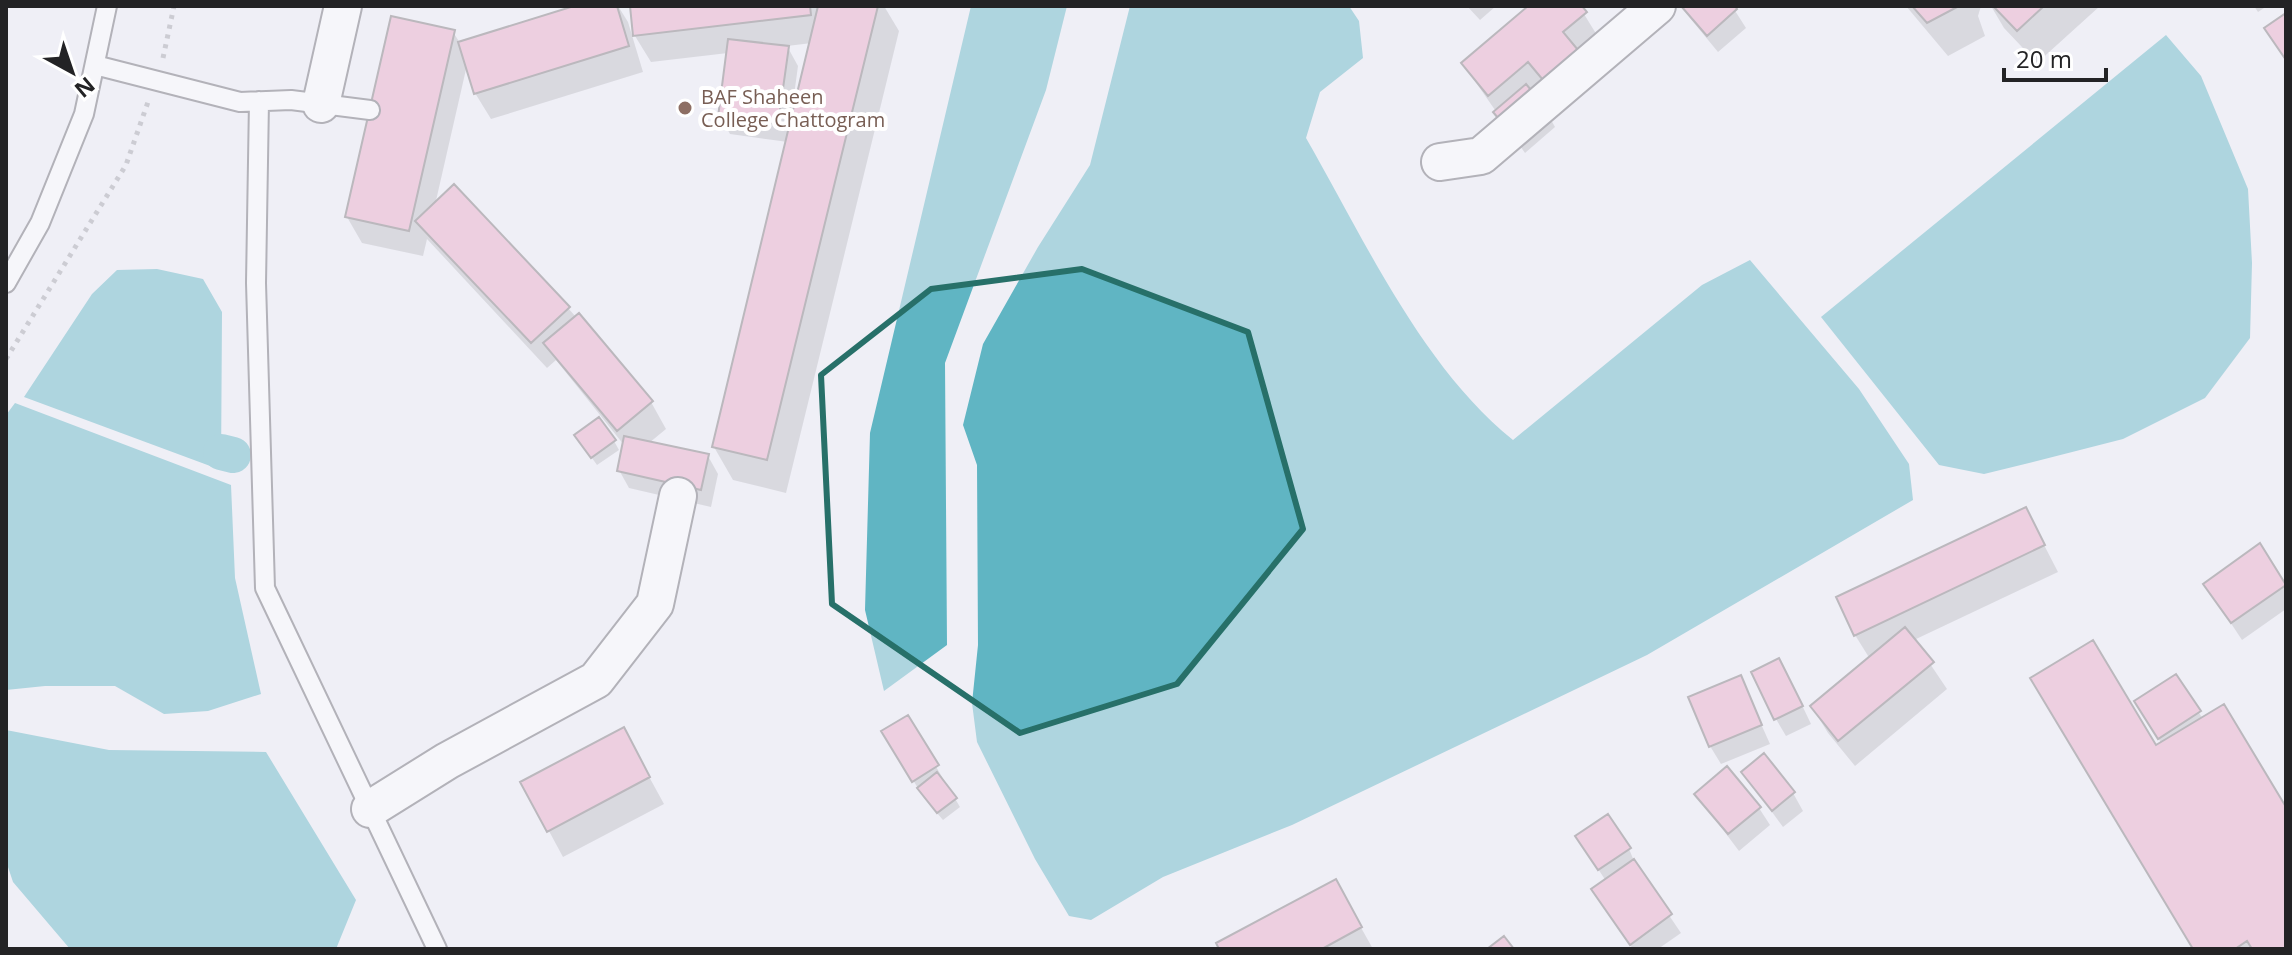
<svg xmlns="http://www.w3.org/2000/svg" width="2292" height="955" font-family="'Open Sans',sans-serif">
<rect width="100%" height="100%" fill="#efeff6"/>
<!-- water -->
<path fill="#60b5c3" d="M971,6H1067L1046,90L945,363L947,645L884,691L865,610L870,433Z
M1130,6H1349L1359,21L1363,58L1320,92L1306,138C1364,239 1422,367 1513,440L1702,285L1750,260L1859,389L1909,464L1913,500L1647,655L1292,825L1163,877L1091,920L1069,916L1035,859L977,742L972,703L978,645L977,465L963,425L983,344L1038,247L1090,165Z
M2166,35L2201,76L2248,189L2252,263L2250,338L2205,398L2123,439L2029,463L1984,474L1939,465L1821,317Z
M157,269L203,279L222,312L221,470L24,397L92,294L117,270Z
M15,403L231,485L235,578L261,694L208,711L164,714L115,686H45L6,690V415Z
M6,730L109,750L266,752L356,900L336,949H70L13,882L6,861Z"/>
<!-- shadow -->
<path fill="#0003" fill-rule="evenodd" d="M581,6H618L628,22L643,72L491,119L475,93L467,65L435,205L568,308L651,402L666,429L649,443L708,456L718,474L711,507L629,488L619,470L624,445L556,360L547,368L427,239L423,256L362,243L347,217L453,32L460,43Z
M632,6H884L899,31L786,493L733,480L714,447L788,142L730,134L720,116L728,53L651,62L635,36ZM812,43L795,111L792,110L798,66L787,46Z
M1467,6H1496L1480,20Z
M1531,6H1579L1600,40L1545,109L1555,127L1525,153L1463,64Z
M1680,6H1732L1746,28L1718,52Z
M1906,6H1981L1978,16L1985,36L1948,56Z
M1991,6H2100L2037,63L2004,28Z
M2254,6H2267L2258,12Z
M614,441L619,450L597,465L582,444Z
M2026,510L2058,572L1914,640L1947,689L1855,766L1828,733L1812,707L1870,659L1855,635Z
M2260,546L2286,584V609L2242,640L2205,584Z
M2175,676L2203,719L2286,811V949H2194L2156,748L2162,744L2146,720Z
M1740,677L1770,744L1721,764L1710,746Z
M1789,678L1811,724L1786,736L1776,719Z
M907,718L960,807L943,820L924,798L894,749Z
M636,753L664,804L563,857L523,783Z
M1743,772L1793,793L1803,811L1783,827Z
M1696,794L1759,808L1770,825L1739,851Z
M1577,837L1629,849L1637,868L1681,933L1658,949H1633L1593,890L1606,881Z
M1350,908L1373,949H1221Z"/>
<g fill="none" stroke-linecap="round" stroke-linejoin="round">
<!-- canal -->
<path stroke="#60b5c3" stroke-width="36" d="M221,452L233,455"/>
</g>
<!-- building -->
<path fill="#eaa9c5" stroke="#7c7578" stroke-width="2" d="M574,6H617L629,46L474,94L458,42Z
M630,6H810L811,15L633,36Z
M818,6H878L767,460L712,447Z
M1528,6H1582L1587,12L1563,32L1578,50L1543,80L1528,62L1488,96L1461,63Z
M1681,6H1735L1737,9L1707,36Z
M1912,6H1959L1927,23Z
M1993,6H2044L2017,31Z
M2286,13V60L2264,28Z
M391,16L455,30L409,231L345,217Z
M728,39L789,46L778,124L718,117Z
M1526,84L1546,108L1513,136L1493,112Z
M454,184L570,307L531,343L415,221Z
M579,313L653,401L617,431L543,343Z
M599,417L616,440L591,458L574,435Z
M624,436L709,454L701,490L617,471Z
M2026,507L2045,545L1854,636L1836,597Z
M2260,543L2286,585L2231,623L2203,584Z
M1905,627L1934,662L1838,741L1810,706Z
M2093,640L2156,745L2224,704L2286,807V949H2252L2247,941L2235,949H2193L2030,678Z
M1779,658L1803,706L1774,720L1751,672Z
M2176,674L2201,711L2158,739L2134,701Z
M1741,675L1762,725L1709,747L1688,697Z
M908,715L939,765L912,782L881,731Z
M624,727L650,777L547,832L520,782Z
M1764,753L1795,792L1772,811L1741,772Z
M1727,766L1761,807L1728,834L1694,794Z
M937,772L957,798L937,813L917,788Z
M1608,814L1631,848L1598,870L1575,836Z
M1634,859L1672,914L1630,945L1591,889Z
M1336,879L1362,927L1322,949H1219L1216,943Z
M1504,936L1514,949H1487Z"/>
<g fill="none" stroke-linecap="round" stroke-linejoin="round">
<defs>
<path id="service" d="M95,65L240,102L291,100L370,110
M259,101L256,283L265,588L437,949
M6,283L40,223L84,114L107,6"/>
<path id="minor" d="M321,104L343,6
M1440,162L1481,156L1657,6
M370,809L447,761L596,680L655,604L678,496"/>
</defs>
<!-- service casing -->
<use href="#service" stroke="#6a696f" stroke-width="22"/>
<!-- minor casing -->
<use href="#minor" stroke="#6a696f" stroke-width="40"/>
<!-- path -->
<path stroke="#a3a3a8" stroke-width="5" stroke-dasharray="4 6" stroke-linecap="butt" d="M163,58L174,6
M6,359L126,165L148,102"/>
<!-- service -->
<use href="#service" stroke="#fff" stroke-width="18"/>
<!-- minor -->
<use href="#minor" stroke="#fff" stroke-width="36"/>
</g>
<!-- marked area -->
<path d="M0 0H2292V955H0ZM1082,269L1248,332L1303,529L1177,684L1020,733L832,604L821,375L931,289Z" fill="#efeff6" fill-opacity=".55" fill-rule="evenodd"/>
<path fill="none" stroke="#277069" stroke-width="6" stroke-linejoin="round" d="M1082,269L1248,332L1303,529L1177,684L1020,733L832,604L821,375L931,289Z"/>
<!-- markers -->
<circle fill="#8d6e63" stroke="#fff" stroke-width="3" cx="685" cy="108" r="8"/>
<g text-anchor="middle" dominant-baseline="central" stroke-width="8" stroke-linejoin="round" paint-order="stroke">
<!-- education labels -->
<g font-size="20" fill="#785e54" stroke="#fff" text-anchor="start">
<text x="701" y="96">BAF Shaheen<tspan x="701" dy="23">College Chattogram</tspan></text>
</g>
</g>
<!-- border -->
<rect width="2292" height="955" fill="none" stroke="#232325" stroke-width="16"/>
<!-- north arrow -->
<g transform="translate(72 72) rotate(140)" stroke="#ffffff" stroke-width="6" paint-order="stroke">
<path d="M0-6L14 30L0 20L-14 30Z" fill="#232325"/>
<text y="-12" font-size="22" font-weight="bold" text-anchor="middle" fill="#232325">N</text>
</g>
<!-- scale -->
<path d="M2004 68v12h102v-12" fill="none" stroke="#232325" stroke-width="4"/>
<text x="2016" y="68" font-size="24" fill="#232325" stroke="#ffffff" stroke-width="6" paint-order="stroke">20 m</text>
</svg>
